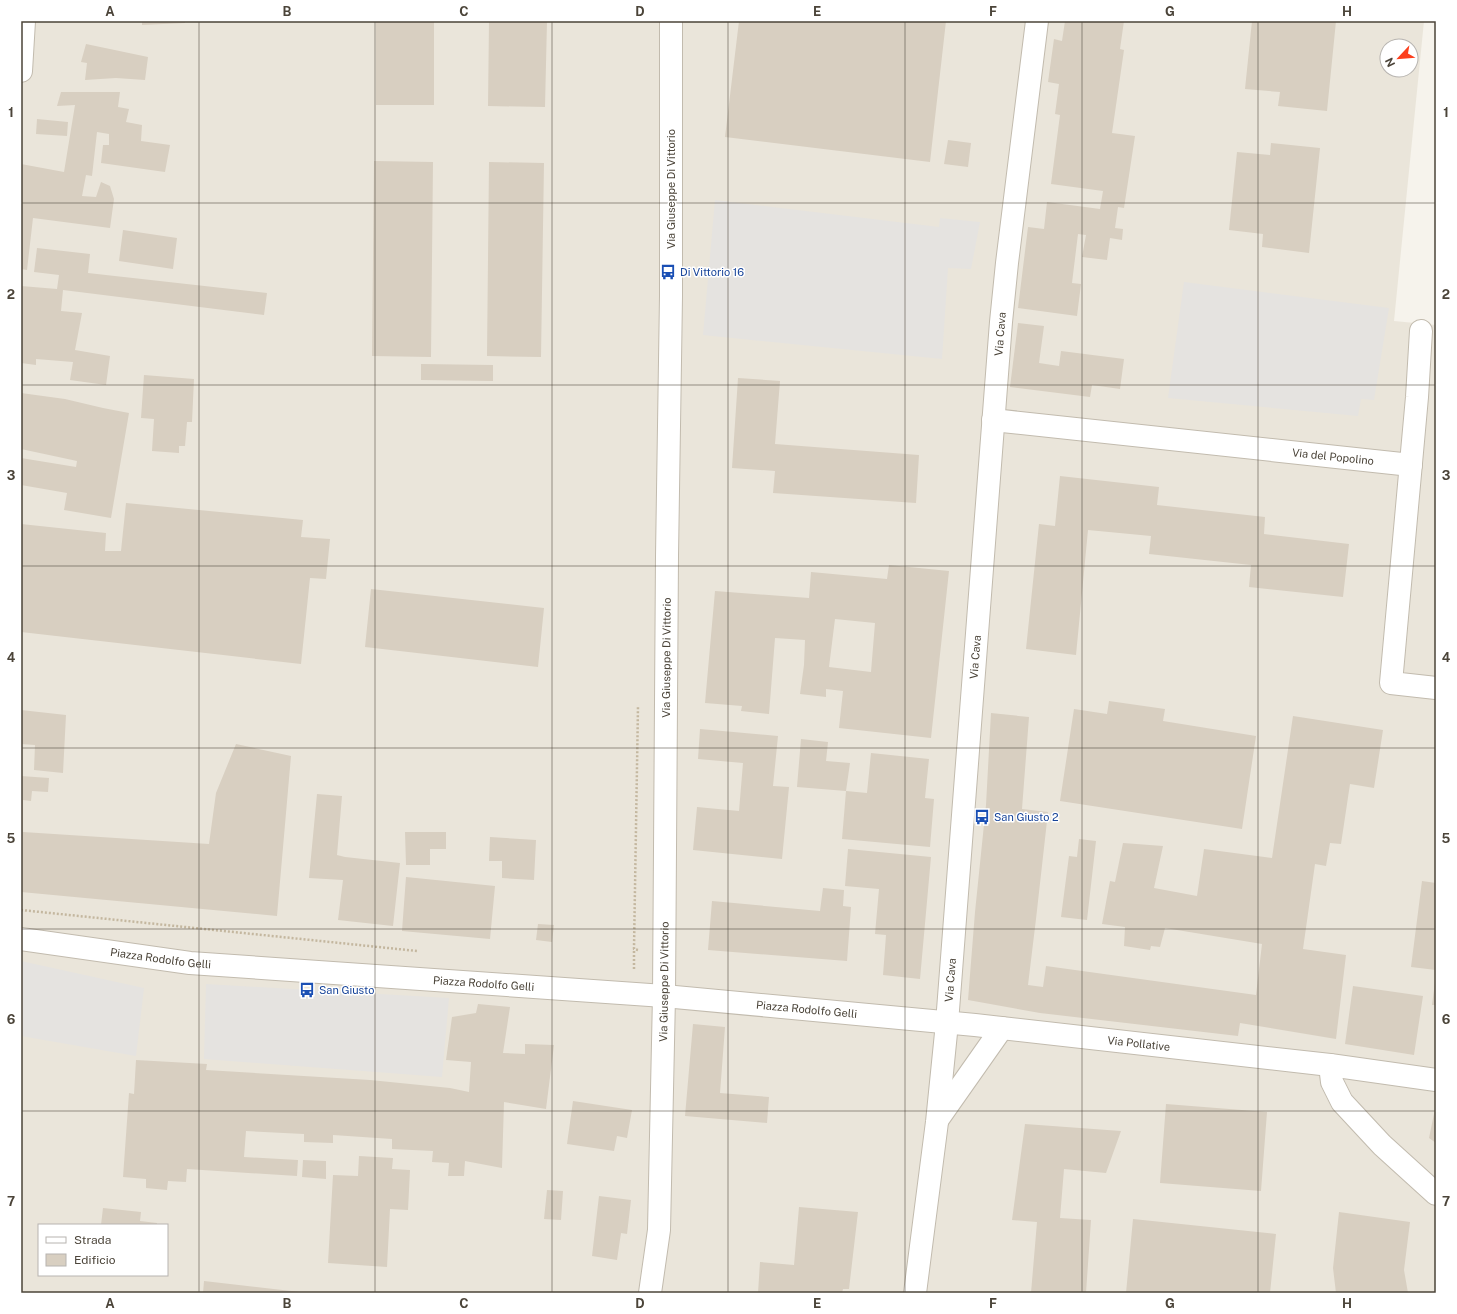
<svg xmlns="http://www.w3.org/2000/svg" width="1457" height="1314" font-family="'Public Sans',sans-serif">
<rect width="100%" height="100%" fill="#f6f3ec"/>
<!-- residential -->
<path fill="#eae5da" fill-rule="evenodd" d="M21,21H1424L1394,321L1436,325V1293H21ZM1387,46H1411V70H1387ZM39,1225H167V1275H39Z"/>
<!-- parking -->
<path fill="#e5e3e0" d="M715,200L939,227L940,218L980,222L971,269L948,268L942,359L703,335Z
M1184,282L1389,308L1374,400L1361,399L1358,416L1168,398Z
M21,961L144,988L136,1056L21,1036Z
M206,984L449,998L442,1077L204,1059Z"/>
<!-- building -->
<path fill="#d8cfc1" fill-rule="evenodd" d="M142,21H185V23L142,25Z
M376,21H434V105H376Z
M489,21H547L545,107L488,106Z
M739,21H946L930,162L725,137Z
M1065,21H1124L1120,49L1124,50L1112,133L1135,136L1124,208L1118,207L1115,228L1123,229L1122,240L1110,238L1107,260L1082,257L1086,235L1078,234L1072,283L1081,284L1077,316L1018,308L1028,227L1044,229L1047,202L1100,209L1103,191L1051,184L1060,115L1055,114L1059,84L1048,82L1054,39L1062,41Z
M1252,21H1336L1327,111L1278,106L1280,92L1245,89Z
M86,44L148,57L145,80L116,78L85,80L87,63L81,62Z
M61,92H120L118,107L129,109L126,122L142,125L141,141L170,145L165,172L101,163L103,145H109V134L97,132L92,176L86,175L82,196L96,197L101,182L110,186L114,199L110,228L33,218L27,270L21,269V164L64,172L75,105L57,106Z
M37,119L68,122L67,136L36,134Z
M948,140L971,143L968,167L944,164Z
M1271,143L1320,148L1309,253L1262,247L1263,234L1229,230L1237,152L1270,155Z
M374,161L433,162L431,357L372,356Z
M489,162L544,163L541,357L487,356Z
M123,230L177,238L173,269L119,261Z
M37,248L90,254L88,273L267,293L264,315L63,290L61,311L82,313L75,350L110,356L106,385L70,380L73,362L36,359V365L21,363V286L57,289L59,275L34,272Z
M1018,323L1044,326L1039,363L1059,366L1061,351L1124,359L1120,389L1092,385L1090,397L1010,387Z
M421,364L493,365V381L421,380Z
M144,375L194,379L192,422H187L185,446H179V453L152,451L154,419L141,418Z
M738,378L780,381L775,444L919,455L916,503L773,493L775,471L732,468Z
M21,393L65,399L103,408L129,413L111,518L64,510L67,493L21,485V458L76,467L77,461L21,449Z
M1060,476L1159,487L1157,505L1265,517L1264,534L1349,544L1343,597L1249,587L1251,565L1149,554L1151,536L1088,530L1076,655L1026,649L1039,524L1055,526Z
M126,503L303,520L301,537L330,539L326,579L310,578L301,664L21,632V524L106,533L105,551H121Z
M889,565L949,571L931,738L839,728L843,691L826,689V697L800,694L804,665L805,640L775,638L769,714L741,711L742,706L705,703L715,591L809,598L811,572L887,579ZM835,619L875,623L871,672L829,667Z
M371,589L544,608L538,667L365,647Z
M1109,701L1165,709L1163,721L1256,736L1242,829L1060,801L1074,709L1107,714Z
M21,710L66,715L63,773L34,770L35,745L21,744Z
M991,713L1029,717L1022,809L1048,812L1036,919L1028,985L1043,987L1046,966L1256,995L1262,944L1165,928L1160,947L1151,946L1150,950L1124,946L1125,927L1102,924L1110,881L1115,882L1123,843L1163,846L1154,888L1197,896L1204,849L1272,858L1293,716L1383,730L1374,788L1350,784L1341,844L1330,843L1326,866L1315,864L1303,949L1346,955L1336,1039L1240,1023L1238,1036L1040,1013L968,1000L975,912L986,805Z
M700,729L778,736L773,786L789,787L782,859L693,850L697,807L739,811L743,763L698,759Z
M801,739L828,742L826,761L850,763L846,791L797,787Z
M236,744L291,756L277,916L21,892V776L49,778L48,792L32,791L31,801L23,800V832L209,844L216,793Z
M871,753L929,759L925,798L934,799L930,847L842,839L846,791L867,793Z
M317,794L342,796L337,855L345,857L400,863L393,926L338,920L343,880L309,878Z
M405,832H446V849H430V865H406Z
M490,837L536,840L534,880L502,878V861H489Z
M1079,839L1096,841L1087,920L1061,917L1069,856L1077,857Z
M848,849L931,857L920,979L883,975L886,935L875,934L879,889L845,886Z
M406,877L495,886L490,939L402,931Z
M1422,881L1436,883V970L1411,967Z
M823,888L844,890L843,906L851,907L847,961L708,950L712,901L820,911Z
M538,924L554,925L552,942L536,940Z
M1435,982H1436V1005H1432Z
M1353,986L1423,996L1414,1055L1345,1044Z
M478,1004L510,1007L503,1053L525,1054V1044L554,1045L546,1109L504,1102L502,1168L465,1161L464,1176H448L449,1163L432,1162L433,1151L392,1149V1139L333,1135V1143L304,1142V1134L246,1131L244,1157L298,1160L297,1176L187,1169L186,1182L168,1181L167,1190L146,1188V1179L123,1177L129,1093L134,1094L136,1060L207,1064L206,1070L370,1080L450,1088L469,1092L471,1062L446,1060L452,1017L476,1013Z
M693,1024L725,1027L720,1093L769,1097L767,1123L685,1116Z
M573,1101L632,1110L627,1138L617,1136L614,1151L567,1144Z
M1166,1104L1267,1112L1261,1191L1160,1183Z
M1435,1109H1436V1143L1429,1138Z
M1025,1124L1121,1131L1106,1173L1064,1169L1060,1218L1091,1220L1086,1293H1031L1037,1222L1012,1220Z
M359,1156L393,1158L392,1169L410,1170L408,1210L390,1209L387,1267L328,1263L333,1175L358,1176Z
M303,1160L326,1161V1179L302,1177Z
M547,1190L563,1191L561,1220L544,1219Z
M599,1196L631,1200L627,1234L621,1233L617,1260L592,1256Z
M799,1207L858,1212L849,1289H843L842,1293H758L760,1262L794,1265Z
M103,1208L141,1212L140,1221L157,1223V1225H101Z
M1339,1212L1410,1222L1404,1270L1408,1293H1336L1333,1268Z
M1133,1219L1276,1234L1270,1293H1126Z
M204,1281L300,1292V1293H203Z"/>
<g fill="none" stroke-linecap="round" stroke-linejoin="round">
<defs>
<g id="minor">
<path d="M21,71L24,21"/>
<path d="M1421,331L1417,397L1391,683L1436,688"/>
<path id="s1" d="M993,420L1411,465"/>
<path id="s2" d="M21,939L190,963L664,996L975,1025L1330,1065L1436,1080"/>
<path d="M1330,1065L1332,1082L1342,1102L1382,1145L1436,1194"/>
<path d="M938,1119L1002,1028"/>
<path id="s3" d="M650,1293L659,1230L664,996L667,556L671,296V21"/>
<path id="s4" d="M915,1293L937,1122L947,1023L1001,322L1007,263L1037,21"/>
</g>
</defs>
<!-- minor casing -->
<use href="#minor" stroke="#c2bbae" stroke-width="24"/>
<!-- path -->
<path stroke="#c4b79f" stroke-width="2.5" stroke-dasharray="2 2" stroke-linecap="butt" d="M21,910L417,951
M638,950L634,949L638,706
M634,969V949"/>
<!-- minor -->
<use href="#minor" stroke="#fff" stroke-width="22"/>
</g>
<!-- grid -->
<path fill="none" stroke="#4b4439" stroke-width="1" stroke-opacity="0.55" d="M199,21V1293M375,21V1293M552,21V1293M728,21V1293M905,21V1293M1082,21V1293M1258,21V1293M21,203H1436M21,385H1436M21,566H1436M21,748H1436M21,929H1436M21,1111H1436"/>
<!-- icons -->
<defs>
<symbol id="bus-bare" viewBox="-9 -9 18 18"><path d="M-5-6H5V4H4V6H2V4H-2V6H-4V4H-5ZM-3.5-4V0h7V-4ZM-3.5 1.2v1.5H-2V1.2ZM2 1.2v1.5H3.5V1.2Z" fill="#1a4fb4" stroke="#fff" stroke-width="2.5" paint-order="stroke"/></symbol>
</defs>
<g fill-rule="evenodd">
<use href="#bus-bare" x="657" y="261" width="22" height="22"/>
<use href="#bus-bare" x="971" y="806" width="22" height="22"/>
<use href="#bus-bare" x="296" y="979" width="22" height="22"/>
</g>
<g text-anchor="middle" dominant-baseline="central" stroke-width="3" stroke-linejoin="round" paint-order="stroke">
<!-- street labels -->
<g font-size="11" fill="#4b4439" stroke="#fff">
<text transform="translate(671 189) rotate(-90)">Via Giuseppe Di Vittorio</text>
<text stroke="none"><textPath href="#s4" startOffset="963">Via Cava</textPath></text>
<text stroke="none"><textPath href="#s1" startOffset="342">Via del Popolino</textPath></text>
<text stroke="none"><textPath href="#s3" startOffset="636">Via Giuseppe Di Vittorio</textPath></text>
<text stroke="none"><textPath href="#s4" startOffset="639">Via Cava</textPath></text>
<text stroke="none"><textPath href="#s2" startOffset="141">Piazza Rodolfo Gelli</textPath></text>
<text stroke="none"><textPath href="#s4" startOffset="315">Via Cava</textPath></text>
<text stroke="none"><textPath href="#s3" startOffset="312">Via Giuseppe Di Vittorio</textPath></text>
<text stroke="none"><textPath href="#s2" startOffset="465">Piazza Rodolfo Gelli</textPath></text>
<text stroke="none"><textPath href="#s2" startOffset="789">Piazza Rodolfo Gelli</textPath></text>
<text stroke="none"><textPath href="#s2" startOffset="1123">Via Pollative</textPath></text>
</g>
<!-- transit labels -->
<g font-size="11" fill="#164399" stroke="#fff" text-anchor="start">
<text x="680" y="272">Di Vittorio 16</text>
<text x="994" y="817">San Giusto 2</text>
<text x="319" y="990">San Giusto</text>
</g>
</g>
<!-- border -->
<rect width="1457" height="1314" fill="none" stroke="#ffffff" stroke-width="44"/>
<!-- legend -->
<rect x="38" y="1224" width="130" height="52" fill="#ffffff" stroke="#b7b4b0"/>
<rect x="46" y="1237" width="20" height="6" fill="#ffffff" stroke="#b7b4b0"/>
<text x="74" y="1244" font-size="12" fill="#4b4439">Strada</text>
<rect x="46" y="1254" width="20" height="12" fill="#d8cfc1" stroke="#b7b4b0"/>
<text x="74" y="1264" font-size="12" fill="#4b4439">Edificio</text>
<!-- north arrow -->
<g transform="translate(1399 58) rotate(244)"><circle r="19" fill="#ffffff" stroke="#b7b4b0"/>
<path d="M0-3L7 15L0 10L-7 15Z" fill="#fc3f1d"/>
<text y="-6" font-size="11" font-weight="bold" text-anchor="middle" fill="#4b4439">N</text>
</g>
<rect x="22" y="22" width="1413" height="1270" fill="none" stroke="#4b4439" stroke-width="1.5"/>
<g font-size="13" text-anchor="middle" font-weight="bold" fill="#4b4439">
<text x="110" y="16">A</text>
<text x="287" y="16">B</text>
<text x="464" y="16">C</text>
<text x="640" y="16">D</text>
<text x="817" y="16">E</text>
<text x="993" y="16">F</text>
<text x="1170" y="16">G</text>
<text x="1347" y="16">H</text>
<text x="11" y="117">1</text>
<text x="1446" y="117">1</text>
<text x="11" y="299">2</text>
<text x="1446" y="299">2</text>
<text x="11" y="480">3</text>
<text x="1446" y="480">3</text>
<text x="11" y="662">4</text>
<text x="1446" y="662">4</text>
<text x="11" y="843">5</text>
<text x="1446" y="843">5</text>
<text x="11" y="1024">6</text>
<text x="1446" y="1024">6</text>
<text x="11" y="1206">7</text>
<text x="1446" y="1206">7</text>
<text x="110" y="1308">A</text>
<text x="287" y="1308">B</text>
<text x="464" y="1308">C</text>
<text x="640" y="1308">D</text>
<text x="817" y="1308">E</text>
<text x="993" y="1308">F</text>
<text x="1170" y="1308">G</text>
<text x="1347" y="1308">H</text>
</g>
</svg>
